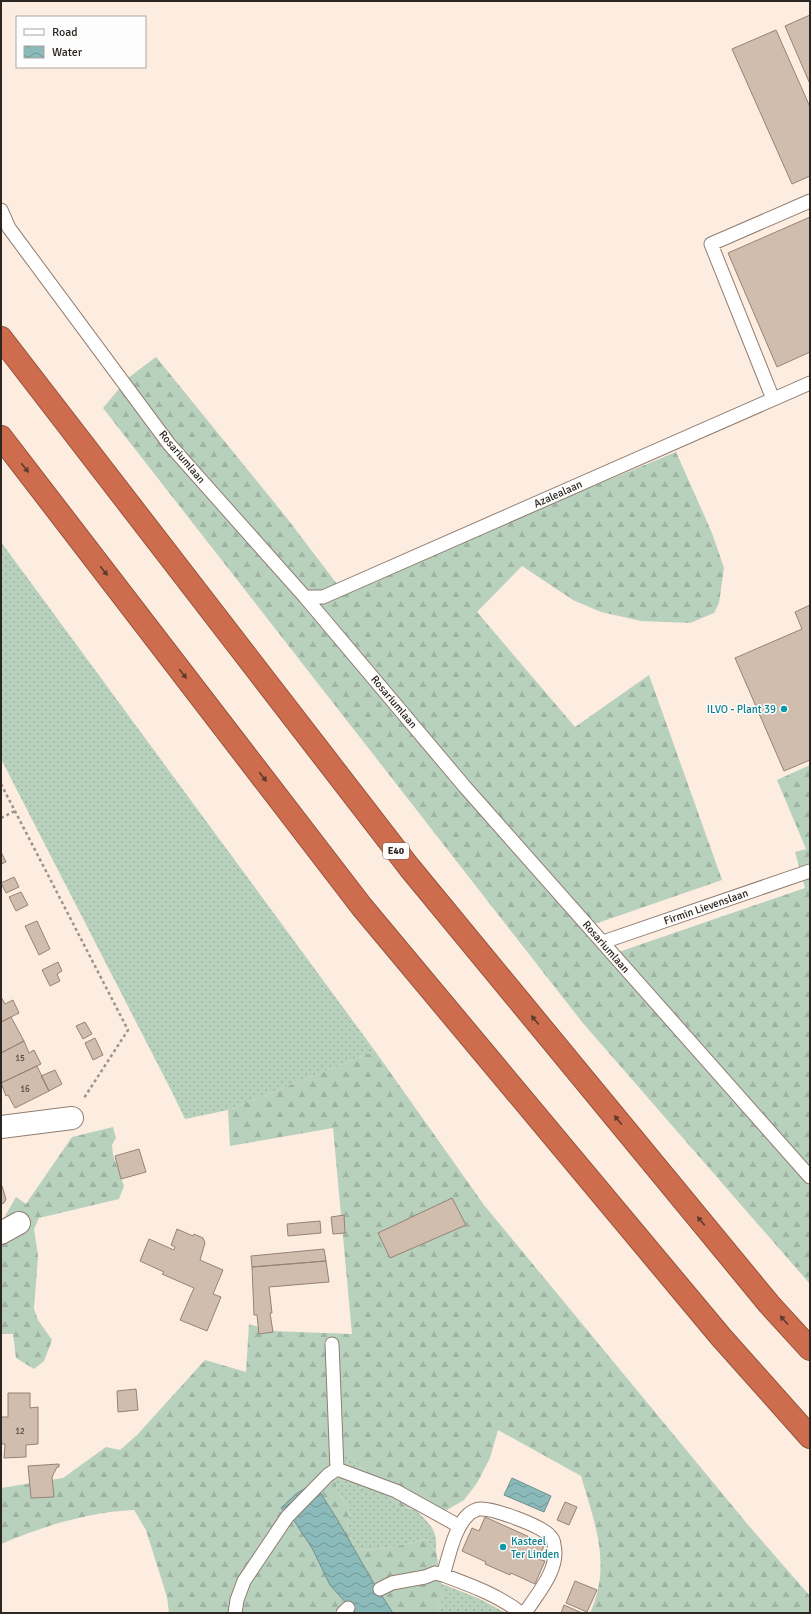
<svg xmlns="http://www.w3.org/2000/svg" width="811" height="1614" font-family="Signika,sans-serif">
<defs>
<pattern id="grass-dots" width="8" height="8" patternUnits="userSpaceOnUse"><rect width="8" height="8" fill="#b7d1bd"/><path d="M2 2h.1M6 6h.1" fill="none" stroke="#9eb3a2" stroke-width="1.8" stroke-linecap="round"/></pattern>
<pattern id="forest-firs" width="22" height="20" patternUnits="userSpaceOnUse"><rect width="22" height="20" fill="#b7d1bd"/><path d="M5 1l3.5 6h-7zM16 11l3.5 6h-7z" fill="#9eb3a2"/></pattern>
<pattern id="water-waves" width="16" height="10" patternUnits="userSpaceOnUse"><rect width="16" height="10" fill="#8bbabb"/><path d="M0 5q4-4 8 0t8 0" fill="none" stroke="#729798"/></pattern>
</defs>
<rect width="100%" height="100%" fill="#fdece0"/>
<!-- grass -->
<path fill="url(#grass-dots)" d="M1,542L375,1051L228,1110L185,1119L172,1092L1,759Z
M344,1450L401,1507L416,1510C429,1524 438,1529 436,1550L426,1539C403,1545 381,1551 357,1549L347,1529L350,1512L337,1490L331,1458Z
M440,1583L480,1599L506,1613H436L443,1597Z"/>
<!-- forest -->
<path fill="url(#forest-firs)" d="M156,357L286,517L337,584L387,572L676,452L712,533L724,568L719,603L714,613L690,623L641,621L601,612L573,600L522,566L477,612L575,727L649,675L722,880L589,926L610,955L805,888L795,852L806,849L777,780L810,765V1284L582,1022L103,408L128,378Z
M375,1051L484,1205L749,1526L810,1596V1613H590C612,1565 595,1524 581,1476L498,1430L490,1458L477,1483L464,1500L442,1513L401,1507L344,1450L331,1458L337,1490L350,1512L347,1529L357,1549C381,1551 403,1545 426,1539L436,1550L443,1597L436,1613H393L373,1582L337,1519L314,1483L281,1508L295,1522L312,1548L330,1585L355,1613H169L167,1597L146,1530L134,1510C89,1512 43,1526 1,1544V1488L63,1478L106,1447L120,1450L137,1435L205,1360L246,1372L249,1324L271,1331L352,1334L333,1128L230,1146L228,1110Z
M113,1127L116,1138L112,1145L113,1155L124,1186L119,1199L39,1218L34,1229L38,1256L34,1309L38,1320L52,1340L44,1361L34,1369L16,1358L13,1334H1V1223L16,1197L26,1204L72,1137Z"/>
<!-- water -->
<path fill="url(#water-waves)" stroke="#6f8e8c" d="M512,1478L551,1496L544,1512L504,1495Z
M314,1483L337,1519L373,1582L393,1613H355L330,1585L312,1548L295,1522L281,1508L296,1494Z"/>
<!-- building -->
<path fill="#d1bdae" stroke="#968375" d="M810,15V84L785,26Z
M776,30L810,107V176L792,184L732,49Z
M810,217V352L777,367L728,253Z
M810,605V760L784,771L735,658L802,629L795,612Z
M1,852L6,862L1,864Z
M14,877L19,887L6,893L1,883Z
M21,892L28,905L16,911L9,897Z
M37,921L50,949L39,955L25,926Z
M58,962L62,971L57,974L60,981L50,986L42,970Z
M1,997L5,1004L13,1000L19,1013L1,1022Z
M11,1017L24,1041L1,1053V1022Z
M85,1022L92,1034L83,1039L76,1026Z
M95,1038L103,1055L93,1060L85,1043Z
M24,1041L29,1053L34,1050L41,1064L1,1083V1053Z
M37,1066L49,1091L15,1108L8,1095L6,1096L1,1083Z
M55,1070L62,1084L49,1091L41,1076Z
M139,1149L146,1172L121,1179L115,1156Z
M2,1186L6,1199L4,1203L1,1204V1187Z
M452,1198L466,1225L390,1258L378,1233Z
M344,1215L345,1233L333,1234L331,1217Z
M320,1221L321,1233L288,1236L287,1224Z
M177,1229L193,1236L194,1234L203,1238L205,1243L200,1260L223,1270L213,1294L221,1297L207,1331L180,1320L194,1288L162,1274L164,1272L140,1261L149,1239L174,1250L175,1247L171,1245Z
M324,1249L326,1261L252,1267L251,1256Z
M326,1261L329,1282L269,1287L272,1313H270L273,1332L259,1334L257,1315H254L252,1267Z
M136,1389L138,1410L118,1412L117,1391Z
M8,1393H30V1408L38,1407V1444L26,1445V1457L4,1458L5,1444H1V1417H8Z
M59,1464V1467H57L52,1477L54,1497L31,1498L28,1466Z
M565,1502L577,1507L569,1525L557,1520Z
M485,1517L545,1544L538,1559L545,1561L535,1584L511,1573L510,1575L485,1564L486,1562L462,1551L472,1528L479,1531Z
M575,1581L597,1590L587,1612L566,1603Z
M564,1605L582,1613H561Z"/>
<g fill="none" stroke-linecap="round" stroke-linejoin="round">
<defs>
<path id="lane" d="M1,210L9,228L169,444L305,597L465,787L810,1177
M773,399L711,244L810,201
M305,597H323L810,383
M603,942L810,871
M332,1344L337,1469
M443,1575C470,1585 498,1595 521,1613
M380,1589L392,1583L425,1577L435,1573L443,1575C449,1557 454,1527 469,1514C471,1512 477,1509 480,1509C493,1508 542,1526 550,1536C552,1538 554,1542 554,1545C560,1569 537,1594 525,1613
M235,1613L237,1600L244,1581L287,1517L328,1475L337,1469L396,1491L459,1526
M343,1613L348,1608"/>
<path id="street" d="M1,1127L72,1118
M1,1233L19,1223"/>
<path id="highway" d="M1,338L409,867L769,1304L810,1349
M1,437L362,907L721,1337L810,1437"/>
</defs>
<!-- lane casing -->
<use href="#lane" stroke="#907d70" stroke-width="15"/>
<!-- street casing -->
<use href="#street" stroke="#907d70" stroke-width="24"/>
<!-- highway casing -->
<use href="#highway" stroke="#95543d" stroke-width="24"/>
<!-- path -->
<path stroke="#9e9288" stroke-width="2.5" stroke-dasharray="3 3" stroke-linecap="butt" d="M1,784L128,1030L84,1098
M1,818L15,811"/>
<!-- lane -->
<use href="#lane" stroke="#fff" stroke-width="13"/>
<!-- street -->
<use href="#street" stroke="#fff" stroke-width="22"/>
<!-- highway -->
<use href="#highway" stroke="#cd6d4d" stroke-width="22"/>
</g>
<!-- one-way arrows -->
<defs><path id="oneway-solid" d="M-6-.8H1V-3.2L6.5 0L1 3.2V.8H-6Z"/></defs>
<g fill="#5d3b2e">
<use href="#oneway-solid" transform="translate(25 468) rotate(52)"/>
<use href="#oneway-solid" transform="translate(104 571) rotate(52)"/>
<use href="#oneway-solid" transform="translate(183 674) rotate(52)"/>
<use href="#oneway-solid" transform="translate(263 777) rotate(52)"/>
<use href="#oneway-solid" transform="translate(535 1020) rotate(-130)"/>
<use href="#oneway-solid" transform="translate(618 1120) rotate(-130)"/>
<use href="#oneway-solid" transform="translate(701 1221) rotate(-130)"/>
<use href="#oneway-solid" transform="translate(784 1320) rotate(-132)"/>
</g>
<!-- markers -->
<g fill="#0f9aa8" stroke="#fdfdfd" stroke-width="1.5">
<circle cx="784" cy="709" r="4"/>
<circle cx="503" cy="1547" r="4"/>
</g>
<g text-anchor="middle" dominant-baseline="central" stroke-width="3" stroke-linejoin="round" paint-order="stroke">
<!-- number labels -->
<g font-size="9" fill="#564c44">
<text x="20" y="1058">15</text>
<text x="25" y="1089">16</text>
<text x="20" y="1431">12</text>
</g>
<!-- shield labels -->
<rect fill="#fdfdfd" stroke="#6b6662" stroke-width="1" x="383" y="843" width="26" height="16" rx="3"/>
<g font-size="10" font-weight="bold" fill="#2d2620">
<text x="396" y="851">E40</text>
</g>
<!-- street labels -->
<g font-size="11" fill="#2d2620" stroke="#fdfdfd">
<text transform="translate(182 457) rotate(50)">Rosariumlaan</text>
<text transform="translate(558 494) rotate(-24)">Azalealaan</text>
<text transform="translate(394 702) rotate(50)">Rosariumlaan</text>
<text transform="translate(706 907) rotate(-19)">Firmin Lievenslaan</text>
<text transform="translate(606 947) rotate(49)">Rosariumlaan</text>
</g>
<!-- culture labels -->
<g font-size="11" fill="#0d838f" stroke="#fdfdfd" text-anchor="end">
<text x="776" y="709">ILVO - Plant 39</text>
<text x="511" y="1541" text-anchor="start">Kasteel<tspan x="511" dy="13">Ter Linden</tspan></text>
</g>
</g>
<!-- border -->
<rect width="811" height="1614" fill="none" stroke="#2d2620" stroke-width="4"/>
<!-- legend -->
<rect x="16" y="16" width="130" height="52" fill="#fdfdfd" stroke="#aaa7a5"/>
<rect x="24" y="29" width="20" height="6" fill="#ffffff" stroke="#aaa7a5"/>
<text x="52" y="36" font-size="12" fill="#2d2620">Road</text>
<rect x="24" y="46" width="20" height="12" fill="url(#water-waves)" stroke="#aaa7a5"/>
<text x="52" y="56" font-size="12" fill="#2d2620">Water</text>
</svg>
